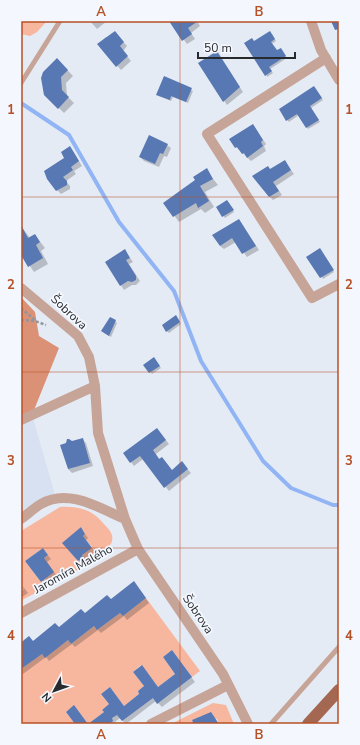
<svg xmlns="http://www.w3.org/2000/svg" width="360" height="745" font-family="'Nunito Sans',sans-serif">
<rect width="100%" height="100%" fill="#e5ebf5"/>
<!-- built -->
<path fill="#d7e1f2" d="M32,415L56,498L21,519V420Z"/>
<!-- green -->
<path fill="#f7b79f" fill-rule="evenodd" d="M21,21H47L37,32L30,36L21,34Z
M60,507C77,506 92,509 103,523C108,528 114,534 112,541C108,558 38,591 21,601V592L24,589L21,584V531ZM81,527L85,534L83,536L92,547L82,555L83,557L78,561L63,543ZM43,548L48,555L44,558L46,579L41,582L25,561Z
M146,598L200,671L192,677L172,650L163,657L175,674L158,687L141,665L133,672L144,686L138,691L139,694L124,706L110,687L101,694L109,704L102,710L104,712L88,724L74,706L66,712L75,724H21V669L42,654L45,657L68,640L71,644L94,626L97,630L120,613L123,616Z
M213,703L226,705L234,724H219L217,719L201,716L190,724H171Z"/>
<!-- forest -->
<path fill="#db9175" d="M21,297L35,312L39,336L59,348L32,415L21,420Z"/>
<!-- shadow -->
<path fill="#0003" d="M90,21H107L97,29Z
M170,21H197L200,26L191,33L195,39L187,44Z
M272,34L276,41L272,44L277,51H282L287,58L270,69L273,73L267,77L255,42Z
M118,36L127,46L123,51L131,61L121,70L98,44L106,37L108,39Z
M217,53L243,92L227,105L200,64Z
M57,59L73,76L66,83L67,96L74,103L64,113L45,94L43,90L44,73Z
M165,78L193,91L188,103L173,97L171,101L159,96Z
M316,89L323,100L311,108L320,122L308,129L299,115L289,122L287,120Z
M253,125L266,144L264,146L266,151L251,161L236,147Z
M167,145L171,148L167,157L164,156L159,167L144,161L140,157Z
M73,151L82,166L74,171L76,174L66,181L70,186V189L61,194L57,190L66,158Z
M284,161L294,174L276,186L282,195L273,200L270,197L271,170Z
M206,170L218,185L205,192L214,207L205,213L201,209L179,222L165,203L196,180Z
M229,203L234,212L225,218L217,208Z
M239,220L259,250L247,257L236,242L224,249L220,246Z
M21,226L30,238L35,235L45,248L41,251L48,264L34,272L21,253Z
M125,251L133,262L129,264L140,281L136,285H132L124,290L106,262Z
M321,251L334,272L323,279L308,257Z
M178,318L181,324L169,333L167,331Z
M115,321L117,323L111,337L104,333Z
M155,360L161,368L152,374L144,365Z
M157,429L169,444L156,454L160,460L172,471L182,463L191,473L169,491L143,459L134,466L131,462Z
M82,439L86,443L93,466L72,473L68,469L72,443Z
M81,529L88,538L86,540L95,552L85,559L86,562L82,564L64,543Z
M46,553L51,559L47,562L57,576L46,585L27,561Z
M21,584L28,593L21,598Z
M137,586L149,603L127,620L124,616L101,633L98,630L75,647L72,644L49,661L46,657L23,674L21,672V644L33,641Z
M175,655L195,682L162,707L156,701L126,724L120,718L115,722L116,724H90L159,688L177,674Z"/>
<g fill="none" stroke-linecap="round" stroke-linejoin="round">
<!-- stream -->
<path stroke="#90b4f4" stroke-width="4" d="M21,103L69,135L119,222L174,291L201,361L263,461L291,488L333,505H339"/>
</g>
<!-- building -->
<path fill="#5778b3" d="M169,21H198L188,28L192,34L182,41Z
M331,21H339V29L335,30Z
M115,31L124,42L120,46L128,56L116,67L97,44Z
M270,31L275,39L271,42L277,50L281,48L286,56L269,67L272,71L265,76L244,43L252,38L254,41Z
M217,51L240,87L223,102L198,63Z
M57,58L68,70L61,77L62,90L69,97L58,109L44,95L41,78L43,72Z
M164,76L192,88L186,102L171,96L170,100L156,95Z
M314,86L322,98L310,106L319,120L306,128L297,114L286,121L279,109Z
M253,124L263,140L261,142L263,146L247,158L244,153L242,154L237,147L235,148L229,139Z
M149,135L168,144L163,154L160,153L155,164L139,157Z
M70,146L79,161L71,167L73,170L63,177L67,181V185L56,191L47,179L44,171L64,158L61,152Z
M285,160L291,170L273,182L279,191L269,197L252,176L268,166L270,169Z
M207,168L213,179L200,186L209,201L198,208L196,203L173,217L163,203L195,180L193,177Z
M227,200L234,210L222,217L216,207Z
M239,219L256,246L242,254L232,238L220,246L212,235Z
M21,225L28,238L35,234L40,242L36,245L43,258L28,267L21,255Z
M320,248L334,270L320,278L306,257Z
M125,249L130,258L126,260L136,276V280L132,282L128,281L120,286L105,262Z
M176,315L180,322L166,332L162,325Z
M110,317L116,320L109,336L101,331Z
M154,357L160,366L149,373L143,365Z
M157,428L166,440L153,450L159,459L162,457L172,470L182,461L188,469L164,488L140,456L130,463L123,453Z
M83,438L90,463L68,469L60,445L66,443L67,439H69L72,441Z
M81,527L85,534L83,536L92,548L82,555L83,557L78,561L62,543Z
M43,548L48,555L44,558L54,572L41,582L25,561Z
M134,581L146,598L123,616L120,613L97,630L94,626L71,644L68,640L45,658L42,654L21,669V643L24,640L29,636L33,641L55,623L59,627L81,609L85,613L107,595L111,599Z
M172,650L192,677L157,704L153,698L122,721L117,715L112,718L113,721L109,724H75L66,712L74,705L88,724L104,712L102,710L109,704L101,694L110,687L124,706L139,694L138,691L144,686L133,672L142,665L158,687L175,674L163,657Z
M211,712L219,724H190L193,722L192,720Z"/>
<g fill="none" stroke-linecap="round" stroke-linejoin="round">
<!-- path -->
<path stroke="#91969d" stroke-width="2.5" stroke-dasharray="3 2" stroke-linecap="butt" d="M21,308L35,320
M21,320L35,321L46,325"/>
<!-- service -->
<path stroke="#c7a498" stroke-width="5" d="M21,83L60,21
M271,724L339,647"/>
<!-- minor -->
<path stroke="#c7a498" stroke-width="10" d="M311,21L321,50L339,80
M326,58L207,134L312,298L339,284
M21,288L78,336L89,357L95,386L98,433L125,519L138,549L223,674L248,724
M21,420L95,386
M21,519C28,514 34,508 41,504C69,488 99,508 125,519
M21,613L138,549
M151,724L228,685"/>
<!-- primary -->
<path stroke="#a46852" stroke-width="12" d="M308,724L339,690"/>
</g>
<!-- grid -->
<path fill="none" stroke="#b65025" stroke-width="1" stroke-opacity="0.55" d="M180,21V724M21,197H339M21,372H339M21,548H339"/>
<g text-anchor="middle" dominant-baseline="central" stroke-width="3.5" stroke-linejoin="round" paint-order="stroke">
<!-- street labels -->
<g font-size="12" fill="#272a2d" stroke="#f4f8fe">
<text transform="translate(69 312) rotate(43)">Šobrova</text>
<text transform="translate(73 569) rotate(-29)">Jaromíra Malého</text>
<text transform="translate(198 614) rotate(56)">Šobrova</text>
</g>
</g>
<!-- border -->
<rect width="360" height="745" fill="none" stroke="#f4f8fe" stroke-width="44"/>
<!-- north arrow -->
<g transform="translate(54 691) rotate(229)" stroke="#f4f8fe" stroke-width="3" paint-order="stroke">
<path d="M0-3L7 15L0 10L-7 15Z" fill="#272a2d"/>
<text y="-6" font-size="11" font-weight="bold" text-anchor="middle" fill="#272a2d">N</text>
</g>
<!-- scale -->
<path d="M198 52v6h97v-6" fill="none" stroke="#272a2d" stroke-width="2"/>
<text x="204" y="52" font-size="12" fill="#272a2d" stroke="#f4f8fe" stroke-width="3" paint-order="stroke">50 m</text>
<rect x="22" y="22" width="316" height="701" fill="none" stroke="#b65025" stroke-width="1.5"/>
<g font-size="13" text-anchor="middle" font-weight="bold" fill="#b65025">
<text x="101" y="16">A</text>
<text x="259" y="16">B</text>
<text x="11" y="114">1</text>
<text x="349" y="114">1</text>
<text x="11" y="289">2</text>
<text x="349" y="289">2</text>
<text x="11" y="465">3</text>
<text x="349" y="465">3</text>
<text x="11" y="640">4</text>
<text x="349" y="640">4</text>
<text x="101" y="739">A</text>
<text x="259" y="739">B</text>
</g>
</svg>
